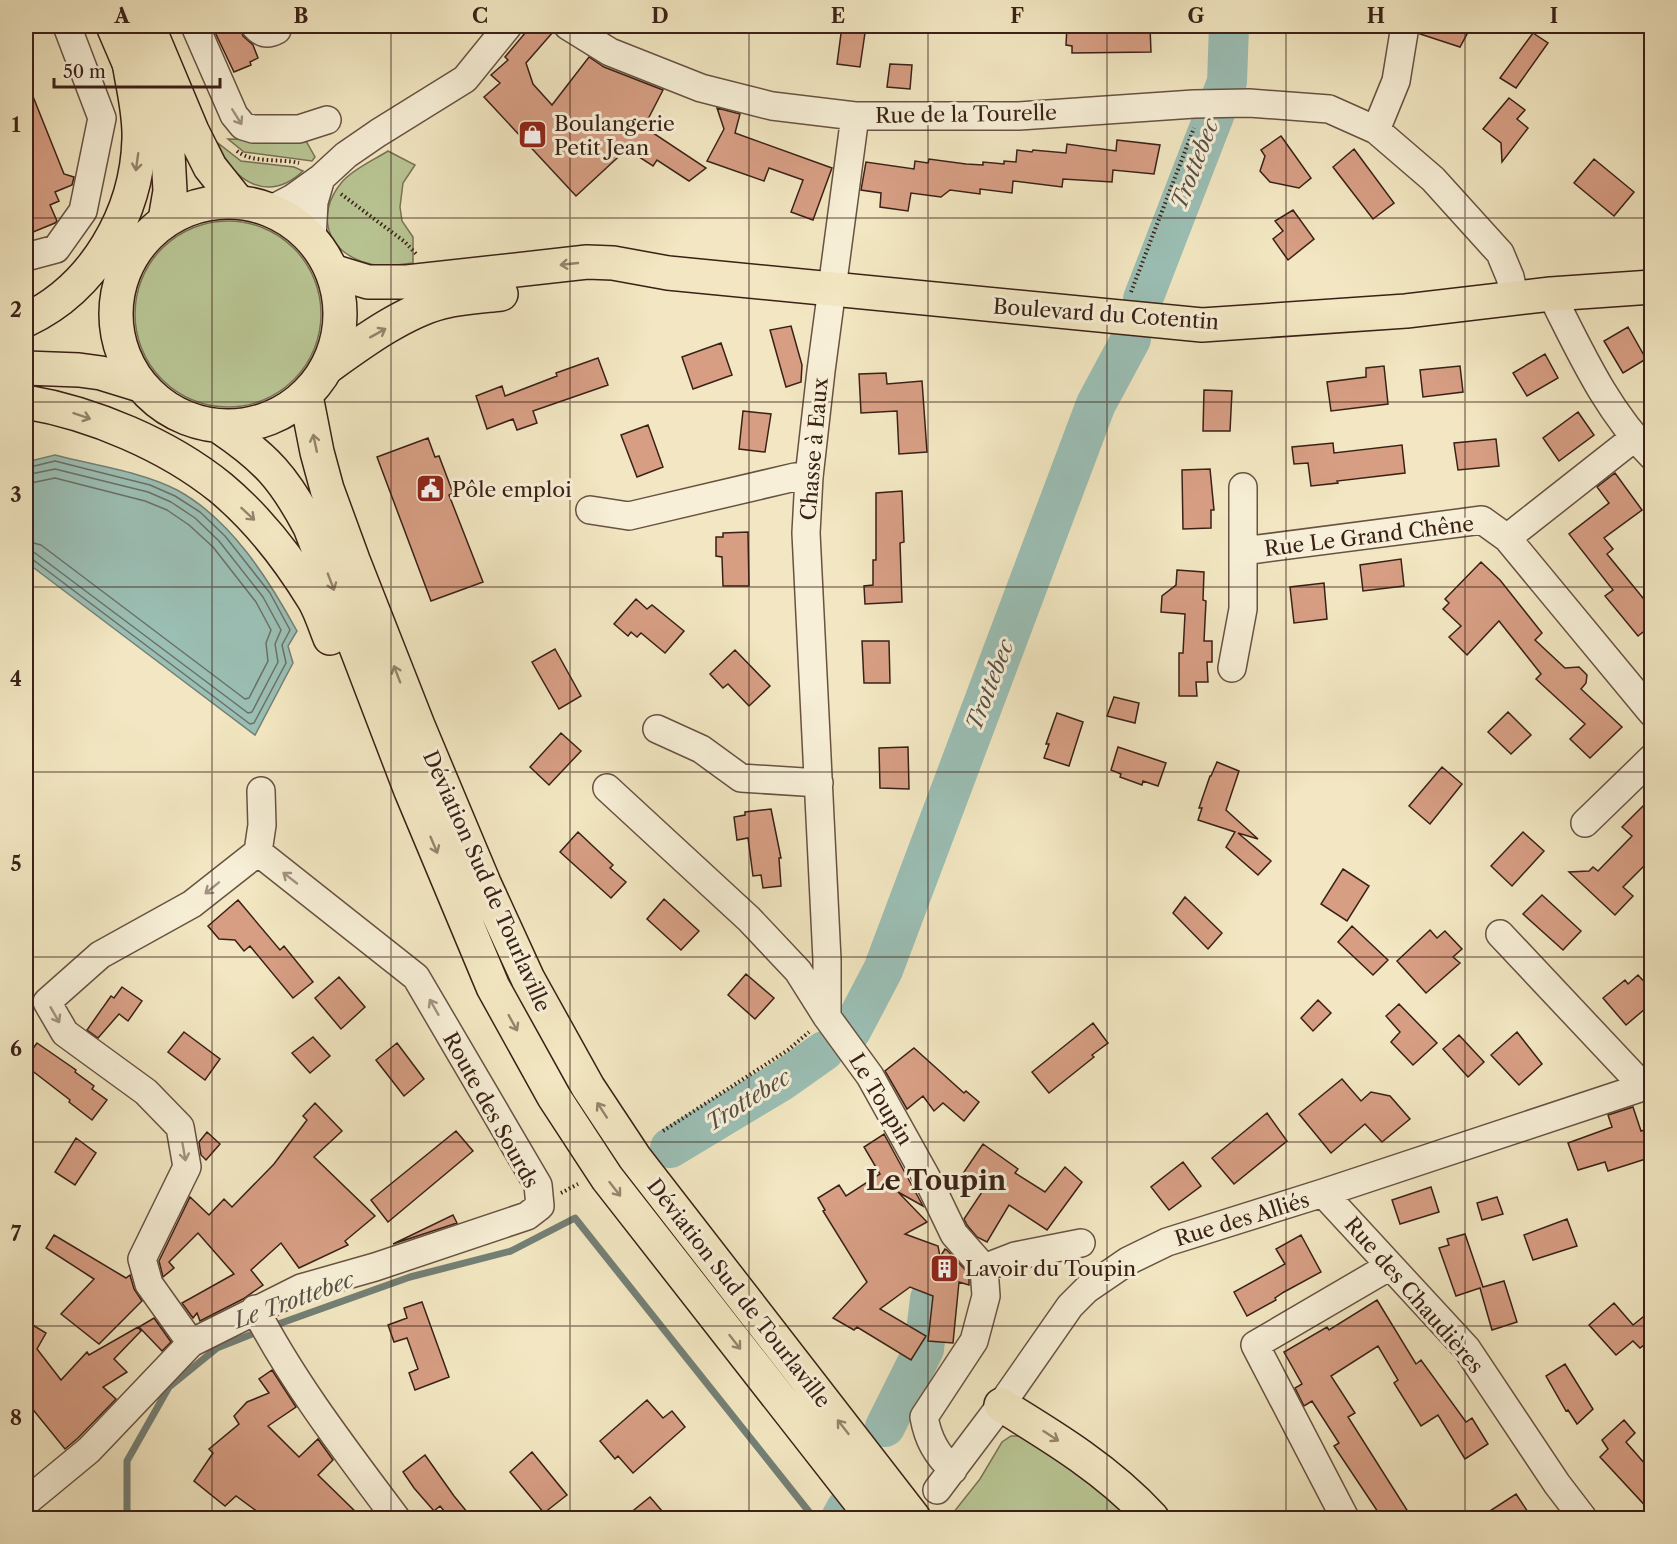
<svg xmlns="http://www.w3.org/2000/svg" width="1677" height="1544" font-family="'Libre Caslon Text',serif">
<rect width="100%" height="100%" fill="#f2e7c2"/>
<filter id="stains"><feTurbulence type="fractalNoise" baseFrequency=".00333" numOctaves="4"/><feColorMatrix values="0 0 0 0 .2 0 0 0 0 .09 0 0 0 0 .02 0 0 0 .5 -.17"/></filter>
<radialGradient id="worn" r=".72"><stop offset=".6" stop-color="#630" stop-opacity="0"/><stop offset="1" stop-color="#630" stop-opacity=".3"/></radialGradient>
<!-- green -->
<path fill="#b9c594" stroke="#7a7356" stroke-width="1.5" d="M228,139L306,141L315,157L312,161L244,152Z
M218,143L241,161L294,167L303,171C269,203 233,183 218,143Z
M388,151L415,165L403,183L400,207L402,221L413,237V263C398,265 382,268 367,263C326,252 315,214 342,182C353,169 374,160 388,151Z
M135 314a93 93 0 1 1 186 0a93 93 0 1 1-186 0Z
M1011,1436H1022L1099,1489L1131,1518H956L953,1513L980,1479L1002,1442Z"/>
<!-- water -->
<path fill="#9bbfb5" stroke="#748076" stroke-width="1.5" d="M55,455C93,465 143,472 177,490C231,519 269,580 297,631L288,646L293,663L255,735L26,562V462Z"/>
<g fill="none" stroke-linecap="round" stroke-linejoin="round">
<!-- shore -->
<path stroke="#6a7066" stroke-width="1.5" d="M26,468L55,461L150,485L175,496L200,512L225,536L270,593L290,630L282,645L286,663L254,723L250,724L32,559L26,558
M26,475L55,469L148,492L171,502L195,518L219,541L263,597L281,630L275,644L278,662L252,712L248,713L35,553L26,550
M26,484L55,478L145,501L167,510L189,525L213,547L256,602L271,630L266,643L268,661L249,698L245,699L41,545L26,541"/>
<!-- stream -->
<path stroke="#748076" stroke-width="7" d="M270,1327L410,1277L511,1251L575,1218L814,1518
M127,1518V1461L169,1387L217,1348L260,1331"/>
<!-- river -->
<path stroke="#9bbfb5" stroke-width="40" d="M1143,299L1227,82L1229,26
M851,1031L883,970L1096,404L1131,339
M670,1148L783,1080L824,1051
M885,1427L924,1349L930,1299L935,1289
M841,1518L846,1509"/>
</g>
<!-- building -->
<path fill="#d79e84" stroke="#3a2117" stroke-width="1.5" d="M212,26H240L243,36L253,45L258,58L250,62L251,65L234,72Z
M531,26H541L553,32L526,63L533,84L552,105L589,57L604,67L663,90L644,127L706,168L689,181L657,160L653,166L627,149L576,196L484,97L500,83L491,75L508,60L505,57Z
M842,26H866L860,67L837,64Z
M1067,26H1086V30L1150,27L1151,52L1072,53V46L1066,45Z
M1420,26H1453L1467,34L1460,47L1420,34Z
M1533,33L1548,43L1516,88L1500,78Z
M890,64L912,65L910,89L887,87Z
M26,79L64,174L74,177L72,185L55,192L59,201L50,205L57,221L55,223L26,235Z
M1509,98L1525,110L1517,119L1528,128L1502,162L1501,143L1483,129Z
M717,108L740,114L735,133L832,168L813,220L791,212L803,180L769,168L764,181L707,161L724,129Z
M1281,136L1311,178L1299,188L1270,182L1260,171L1265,156L1261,150Z
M1117,140L1160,145L1154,174L1113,170L1112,182L1063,179L1062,187L1013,181L1012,193L980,189V194L950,190L941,197L911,193L908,211L880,207L881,193L861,190L866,162L914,169L915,161L928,163L929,159L966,164L983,165V162L1004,164V161L1016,162L1017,150L1032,152L1033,150L1066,153L1067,144L1116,151Z
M1354,149L1394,203L1373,219L1333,167Z
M1594,159L1634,192L1614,216L1574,183Z
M1293,210L1314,239L1288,260L1273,239L1283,231L1275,221Z
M791,326L802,365L801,382L786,387L770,330Z
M1628,327L1646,359L1623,373L1604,341Z
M721,343L732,375L693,389L682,357Z
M1545,354L1558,378L1527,396L1513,373Z
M598,358L608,385L533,411L537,423L517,430L513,419L487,429L476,396L502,386L505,396L557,376L556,373Z
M1384,366L1388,404L1331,411L1327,382L1366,377V368Z
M1460,366L1463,392L1423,397L1420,370Z
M886,373L887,384L922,381L927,452L899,454L897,411L861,413L859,374Z
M1204,390L1232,391L1230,431H1203Z
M743,411L771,414L765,452L739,449Z
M1578,412L1594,435L1559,461L1543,438Z
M648,425L663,467L637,477L621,435Z
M428,438L435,457L439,456L453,493L449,495L483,582L431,601L377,457Z
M1496,439L1499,466L1458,470L1454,443Z
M1333,443L1334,453L1402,445L1405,473L1337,481L1338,483L1311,486L1308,463L1294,464L1292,447Z
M1210,469L1214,510H1211V528L1183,529L1182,470Z
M1615,473L1642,510L1604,538L1613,549L1607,554L1652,609V625L1638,636L1605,596L1613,590L1569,534L1609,503L1597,487Z
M902,491L904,542L900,543L902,602L865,604L864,586L873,585V560H876V493Z
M748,532L749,586H723L722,557L716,556V537H723V533Z
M1401,559L1404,586L1363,591L1360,565Z
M1481,562L1500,580L1542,633L1535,640L1565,668L1579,667L1587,675L1586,683L1581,689L1622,727L1590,758L1570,739L1585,724L1536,679L1541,674L1499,621L1467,655L1449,637L1461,626L1443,609L1449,603L1445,599Z
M1177,570L1204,572L1203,600L1206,601L1204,641H1212V662H1207L1208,682H1196L1197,696H1179V653H1183L1185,614L1161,612L1162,596L1176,585Z
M1324,583L1327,619L1294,623L1290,587Z
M636,599L647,609L652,605L684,631L665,653L641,633L637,637L631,632L628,636L614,624Z
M862,641H889L890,683H864Z
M555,649L581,696L559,709L532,662Z
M735,650L770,686L749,706L728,684L723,688L710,674Z
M1114,697L1139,703L1135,723L1107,716Z
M1508,712L1531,735L1511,754L1488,732Z
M1057,713L1083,722L1069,766L1044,758L1049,744H1046Z
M561,733L581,751L549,785L530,767Z
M908,747L909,789L880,788L879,748Z
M1118,747L1166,763L1158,786L1143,781L1142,785L1120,777L1121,774L1111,770Z
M1217,762L1239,771L1226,810L1258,839L1238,833L1271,861L1258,875L1226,847L1235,832L1198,820L1202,808H1199L1210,776H1211Z
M1442,767L1462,784L1430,824L1409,806Z
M1643,806L1652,814V858L1623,887L1633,896L1615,915L1569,872L1589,871L1593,867L1598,871L1632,836L1622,827Z
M771,809L781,858H779L781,886L763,888L761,875L753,876L748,838L737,840L734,817L745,815V812Z
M578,832L613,865L610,868L626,882L611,898L560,852Z
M1523,832L1544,851L1512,886L1491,866Z
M1343,869L1369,886L1347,921L1321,904Z
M1542,895L1581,931L1563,950L1523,914Z
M1185,897L1222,933L1208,949L1173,913Z
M664,899L699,931L681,950L647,919Z
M238,900L280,950L284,946L313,982L293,998L250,946L244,951L235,940L219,939L208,926Z
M1352,926L1388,960L1373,975L1338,942Z
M1430,930L1437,938L1445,931L1462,949L1453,957L1460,963L1426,993L1397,961Z
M746,974L774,998L755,1019L728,995Z
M1638,975L1652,990V1003L1626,1025L1603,998L1625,980L1628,984Z
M339,977L365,1007L341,1029L315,998Z
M122,987L142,1001L128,1021L119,1014L98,1038L87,1030L111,996L114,998Z
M1318,1000L1331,1013L1313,1031L1301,1018Z
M1399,1004L1437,1043L1413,1065L1391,1042L1400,1032L1386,1016Z
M1093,1023L1108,1043L1092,1055L1094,1057L1049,1093L1032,1072Z
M184,1032L220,1059L205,1080L168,1052Z
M1517,1032L1542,1064L1519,1085L1491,1055Z
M1459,1035L1484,1062L1468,1077L1443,1049Z
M313,1037L330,1056L310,1073L292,1053Z
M37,1043L76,1070L75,1072L94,1086L92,1089L107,1100L92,1120L69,1102L70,1100L26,1066V1058Z
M397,1043L424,1079L404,1096L376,1060Z
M914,1048L964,1093L966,1091L979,1102L964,1121L943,1103L934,1111L923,1096L907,1109L885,1071Z
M1342,1079L1361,1101L1371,1092L1390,1096L1410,1119L1382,1142L1365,1124L1331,1153L1299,1114Z
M315,1103L342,1131L314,1157L375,1216L345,1241L348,1245L299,1268L281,1243L251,1270L263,1285L243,1299L200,1321L197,1313L193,1318L182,1303L234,1274L198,1233L169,1262L174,1268L163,1277L159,1261L190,1197L209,1215L224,1199L232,1207L274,1164L307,1120L303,1116Z
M1633,1107L1641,1131L1652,1128V1157L1608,1171L1605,1162L1578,1170L1568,1143L1612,1127L1608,1115Z
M1267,1113L1287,1141L1234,1184L1212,1158Z
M456,1131L473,1151L388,1222L371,1200Z
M207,1132L220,1144L206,1160L201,1155L199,1142Z
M884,1134L923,1206L898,1192L927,1222L905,1234L938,1246L940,1257L945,1249L947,1250L969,1274V1285L959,1282L953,1343L928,1341L933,1296L910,1287L880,1309L926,1336L911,1360L857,1327L854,1330L833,1318L867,1282L823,1211L825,1210L818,1198L839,1185L846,1196L880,1174L864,1147Z
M76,1138L96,1153L75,1185L55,1172Z
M983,1144L1018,1169L1015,1173L1045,1192L1065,1167L1082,1182L1047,1230L1009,1205L987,1242L977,1237L967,1225L964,1219L984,1189L962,1175Z
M1183,1162L1201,1186L1169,1210L1151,1187Z
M1431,1187L1439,1212L1400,1224L1392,1200Z
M1497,1197L1503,1214L1482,1220L1477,1203Z
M453,1215L457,1223L393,1244Z
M1567,1219L1577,1246L1533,1260L1524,1235Z
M1465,1234L1483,1287L1504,1281L1517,1322L1492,1330L1480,1288L1456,1296L1439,1248L1449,1245L1447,1239Z
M54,1235L126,1278L130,1275L134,1289L142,1301L99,1344L61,1314L94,1279L46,1248Z
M1301,1235L1321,1272L1284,1292L1275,1298L1276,1300L1247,1316L1234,1292L1285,1264L1276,1249Z
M1377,1300L1416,1364L1421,1360L1466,1422L1472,1418L1488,1444L1465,1459L1438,1415L1421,1426L1394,1383L1398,1380L1378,1346L1331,1376L1355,1413L1348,1417L1412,1518H1382L1334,1446L1339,1443L1312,1401L1304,1406L1295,1388L1302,1384L1284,1352L1327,1327L1329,1330Z
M422,1302L449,1377L415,1390L409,1373L418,1369L407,1338L394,1342L388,1325L407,1318L404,1308Z
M1614,1303L1633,1325L1643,1317L1652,1327V1339L1640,1348L1633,1341L1616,1355L1589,1325Z
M154,1318L171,1342L162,1351L139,1327Z
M26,1321L46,1333L37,1349L61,1380L87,1352L89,1355L138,1327L141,1331L114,1359L127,1372L103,1387L116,1399L78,1438L65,1449L26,1401Z
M1565,1364L1593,1409L1577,1424L1568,1410L1566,1411L1546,1376Z
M272,1370L296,1407L268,1426L299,1457L318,1439L333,1460L318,1475L362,1518H266L236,1496L225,1506L194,1481L213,1453L209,1449L239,1424L234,1416L247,1402L269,1393L259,1379Z
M647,1400L663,1418L672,1411L685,1427L633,1473L618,1456L615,1459L600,1441Z
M1624,1420L1635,1433L1626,1442L1652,1472V1513L1600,1457L1608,1449L1602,1440Z
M532,1452L567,1495L544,1513L510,1472Z
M425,1455L454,1496L472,1518H450L440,1506L434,1511L414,1488L403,1472Z
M1516,1494L1532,1518H1479Z
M650,1497L668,1518H624Z"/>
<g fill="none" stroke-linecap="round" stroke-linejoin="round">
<defs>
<path id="minor" d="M195,26L234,115L243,126L253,129H299L327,120
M255,26C262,34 268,35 277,30
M568,26L610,52L701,88L772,106L855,116H1019L1194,104L1249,103L1329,109L1376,130
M1405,26L1396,81L1376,130L1433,179L1500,253L1510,277L1515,299
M270,210L293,198L321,178L346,155L378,133L465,79L508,26
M312,239L314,202L321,178
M26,257L56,249L83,211L102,118L67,26
M1551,294C1580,351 1606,410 1652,456
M590,510L629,516L795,477H809
M1507,538L1652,713
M1243,551V487
M1232,668L1243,609V551L1482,520L1507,538L1634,438
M657,729L701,749L741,778L819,783
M607,788L749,919L798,971L827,1017L870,1076L929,1182L954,1234L984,1268L986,1296L974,1341L924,1417C928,1439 936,1454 953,1470
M1585,823L1652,758
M1500,934L1643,1086
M827,1017V960L806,533L809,477L821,371L855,116
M1323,1193L1467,1349L1557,1484L1583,1518
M984,1268L1015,1256L1081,1243
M255,1309C294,1384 346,1451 396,1518
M191,1343L149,1284L142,1259L187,1167L180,1127L146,1092L65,1033L47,1002L100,955L192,904L258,852L262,825L261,791
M937,1490L1001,1405L1070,1306L1087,1289L1128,1261L1167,1242L1323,1193L1652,1084
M26,1502L89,1450L191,1343L301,1288L375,1267L527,1216L540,1206L538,1185L416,977L258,852
M1345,1518L1255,1345L1390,1266"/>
<path id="major" d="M113,26L168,154L170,191L165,220
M148,26L192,131L210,167L238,202
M332,271L368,282H407L587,262L613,263L668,273L1202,325L1406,311L1551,294L1652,287
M329,366C361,343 403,312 442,302C461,297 482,296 501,294"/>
<path id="highway" d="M116 314a112 112 0 1 1 224 0a112 112 0 1 1-224 0Z
M26,320C94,288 137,214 139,139C140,113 133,88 129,62
M26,368L79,370L101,373L140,385
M306,396L317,452L327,489L353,560L419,728L484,883L528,979L588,1087L635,1158L914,1518
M26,402C92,413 168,445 221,488C258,519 289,559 314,600C321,612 325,626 330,638
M220,427C266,458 284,478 310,527L411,791L493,987L554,1097L607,1178L873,1518
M1001,1405C1055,1438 1109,1471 1152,1518"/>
</defs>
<!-- minor casing -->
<use href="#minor" stroke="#685242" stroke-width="30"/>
<!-- major casing -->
<use href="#major" stroke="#3a2117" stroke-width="36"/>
<!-- highway casing -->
<use href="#highway" stroke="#3a2117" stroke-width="36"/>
<!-- path -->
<path stroke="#3a2117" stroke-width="4" stroke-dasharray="1.5 3" stroke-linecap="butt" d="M237,151C253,164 280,158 299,163
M341,194L405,242L417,255
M1131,292L1194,128
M663,1131L788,1050L809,1032
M561,1193L578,1184"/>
<!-- minor -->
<use href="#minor" stroke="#f7efd7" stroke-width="27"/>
<!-- major -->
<use href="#major" stroke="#f2e7c2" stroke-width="33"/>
<!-- highway -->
<use href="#highway" stroke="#f2e7c2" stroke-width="33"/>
</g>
<!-- one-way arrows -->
<defs><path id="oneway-shaft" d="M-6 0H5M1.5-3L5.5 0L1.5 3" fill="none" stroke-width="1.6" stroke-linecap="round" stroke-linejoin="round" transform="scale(1.5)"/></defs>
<g stroke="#a29281">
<use href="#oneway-shaft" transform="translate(237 117) rotate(58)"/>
<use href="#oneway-shaft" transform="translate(290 878) rotate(-142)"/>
<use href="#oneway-shaft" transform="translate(212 888) rotate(141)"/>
<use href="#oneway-shaft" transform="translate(434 1007) rotate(-120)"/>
<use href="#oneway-shaft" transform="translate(55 1015) rotate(60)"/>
<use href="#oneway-shaft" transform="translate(184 1152) rotate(80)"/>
</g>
<g stroke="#96846c">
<use href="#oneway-shaft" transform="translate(137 162) rotate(98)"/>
<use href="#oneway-shaft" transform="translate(569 264) rotate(174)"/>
<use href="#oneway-shaft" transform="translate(378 333) rotate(-29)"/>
<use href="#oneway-shaft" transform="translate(82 416) rotate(19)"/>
<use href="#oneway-shaft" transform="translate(315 443) rotate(-102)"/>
<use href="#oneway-shaft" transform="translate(248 514) rotate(43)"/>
<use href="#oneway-shaft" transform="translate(331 582) rotate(69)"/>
<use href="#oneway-shaft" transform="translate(397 674) rotate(-111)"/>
<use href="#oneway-shaft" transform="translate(434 845) rotate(67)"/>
<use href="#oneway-shaft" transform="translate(513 1023) rotate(61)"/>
<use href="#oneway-shaft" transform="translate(602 1110) rotate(-123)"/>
<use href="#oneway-shaft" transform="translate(615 1189) rotate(52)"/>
<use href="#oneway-shaft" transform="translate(735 1342) rotate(52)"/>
<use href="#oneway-shaft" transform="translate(843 1427) rotate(-128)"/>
<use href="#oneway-shaft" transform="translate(1051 1436) rotate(33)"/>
</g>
<!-- grid -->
<path fill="none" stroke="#3a2117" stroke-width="1.5" stroke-opacity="0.55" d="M212,26V1518M391,26V1518M570,26V1518M749,26V1518M928,26V1518M1107,26V1518M1286,26V1518M1465,26V1518M26,218H1652M26,402H1652M26,587H1652M26,772H1652M26,957H1652M26,1142H1652M26,1326H1652"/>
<!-- icons -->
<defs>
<symbol id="shop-square" viewBox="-11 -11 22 22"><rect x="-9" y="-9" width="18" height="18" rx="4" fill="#8f2418" stroke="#f7efd7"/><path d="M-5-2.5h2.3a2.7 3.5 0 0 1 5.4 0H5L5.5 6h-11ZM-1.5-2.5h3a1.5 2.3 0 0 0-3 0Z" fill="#fff"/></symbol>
<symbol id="civic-square" viewBox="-11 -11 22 22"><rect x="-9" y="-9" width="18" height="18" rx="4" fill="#8f2418" stroke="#f7efd7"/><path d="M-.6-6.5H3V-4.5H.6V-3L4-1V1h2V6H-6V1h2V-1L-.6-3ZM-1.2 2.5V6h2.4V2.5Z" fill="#fff"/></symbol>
<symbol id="building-square" viewBox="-11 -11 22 22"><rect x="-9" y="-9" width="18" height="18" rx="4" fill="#8f2418" stroke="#f7efd7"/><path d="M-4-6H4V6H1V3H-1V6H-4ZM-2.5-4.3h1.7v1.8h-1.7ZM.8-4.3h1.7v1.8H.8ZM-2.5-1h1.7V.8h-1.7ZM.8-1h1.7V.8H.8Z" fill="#fff"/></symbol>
</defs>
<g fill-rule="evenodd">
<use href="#shop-square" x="516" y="118" width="33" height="33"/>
<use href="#civic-square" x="414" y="472" width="33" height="33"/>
<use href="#building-square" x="928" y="1252" width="33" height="33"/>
</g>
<g text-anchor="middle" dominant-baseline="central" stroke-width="6" stroke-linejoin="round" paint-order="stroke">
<!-- street labels -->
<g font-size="21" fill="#3a2117" stroke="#f7efd7">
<text transform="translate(966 114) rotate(-1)">Rue de la Tourelle</text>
<text transform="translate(1106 314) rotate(4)">Boulevard du Cotentin</text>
<text transform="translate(814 449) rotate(-85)">Chasse à Eaux</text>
<text transform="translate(1369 536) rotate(-7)">Rue Le Grand Chêne</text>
<text transform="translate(487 881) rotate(66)">Déviation Sud de Tourlaville</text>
<text transform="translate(881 1099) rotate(59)">Le Toupin</text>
<text transform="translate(491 1110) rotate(61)">Route des Sourds</text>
<text transform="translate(1242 1219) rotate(-17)">Rue des Alliés</text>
<text transform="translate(739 1293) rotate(52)">Déviation Sud de Tourlaville</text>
<text transform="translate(1414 1295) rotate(49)">Rue des Chaudières</text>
</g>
<!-- poi labels -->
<g font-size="21" fill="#3a2117" stroke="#f7efd7" text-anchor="start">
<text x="554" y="123">Boulangerie<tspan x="554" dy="24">Petit Jean</tspan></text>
<text x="452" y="489">Pôle emploi</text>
<text x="965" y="1268">Lavoir du Toupin</text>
</g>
<!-- water labels -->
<g font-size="22" font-style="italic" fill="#575046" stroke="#f7efd7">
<text transform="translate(1195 164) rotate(-69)">Trottebec</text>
<text transform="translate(990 685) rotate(-69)">Trottebec</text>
<text transform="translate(748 1100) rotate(-32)">Trottebec</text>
<text transform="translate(294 1300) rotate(-20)">Le Trottebec</text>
</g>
<!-- district labels -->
<g font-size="27" font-weight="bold" fill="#3a2117" stroke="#f7efd7">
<text x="936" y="1180">Le Toupin</text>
</g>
</g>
<!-- margin -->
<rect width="1677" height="1544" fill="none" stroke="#f2e7c2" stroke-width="66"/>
<!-- scale -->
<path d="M54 78v9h166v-9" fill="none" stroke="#3a2117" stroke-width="3"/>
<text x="63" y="78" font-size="18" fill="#3a2117" stroke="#f7efd7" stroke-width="4.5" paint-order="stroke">50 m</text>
<rect x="33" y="33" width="1611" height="1478" fill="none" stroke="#3a2117" stroke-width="2"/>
<g font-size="20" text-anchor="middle" font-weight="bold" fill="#3a2117">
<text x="122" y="23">A</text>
<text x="301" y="23">B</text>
<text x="480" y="23">C</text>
<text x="660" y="23">D</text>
<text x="838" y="23">E</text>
<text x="1017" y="23">F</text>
<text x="1196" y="23">G</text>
<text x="1376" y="23">H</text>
<text x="1554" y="23">I</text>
<text x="16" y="132">1</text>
<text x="16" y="317">2</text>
<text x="16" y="502">3</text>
<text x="16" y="686">4</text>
<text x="16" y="871">5</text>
<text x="16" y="1056">6</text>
<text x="16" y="1241">7</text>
<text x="16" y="1425">8</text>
</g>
<rect width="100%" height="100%" filter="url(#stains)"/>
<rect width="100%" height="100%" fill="url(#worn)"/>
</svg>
